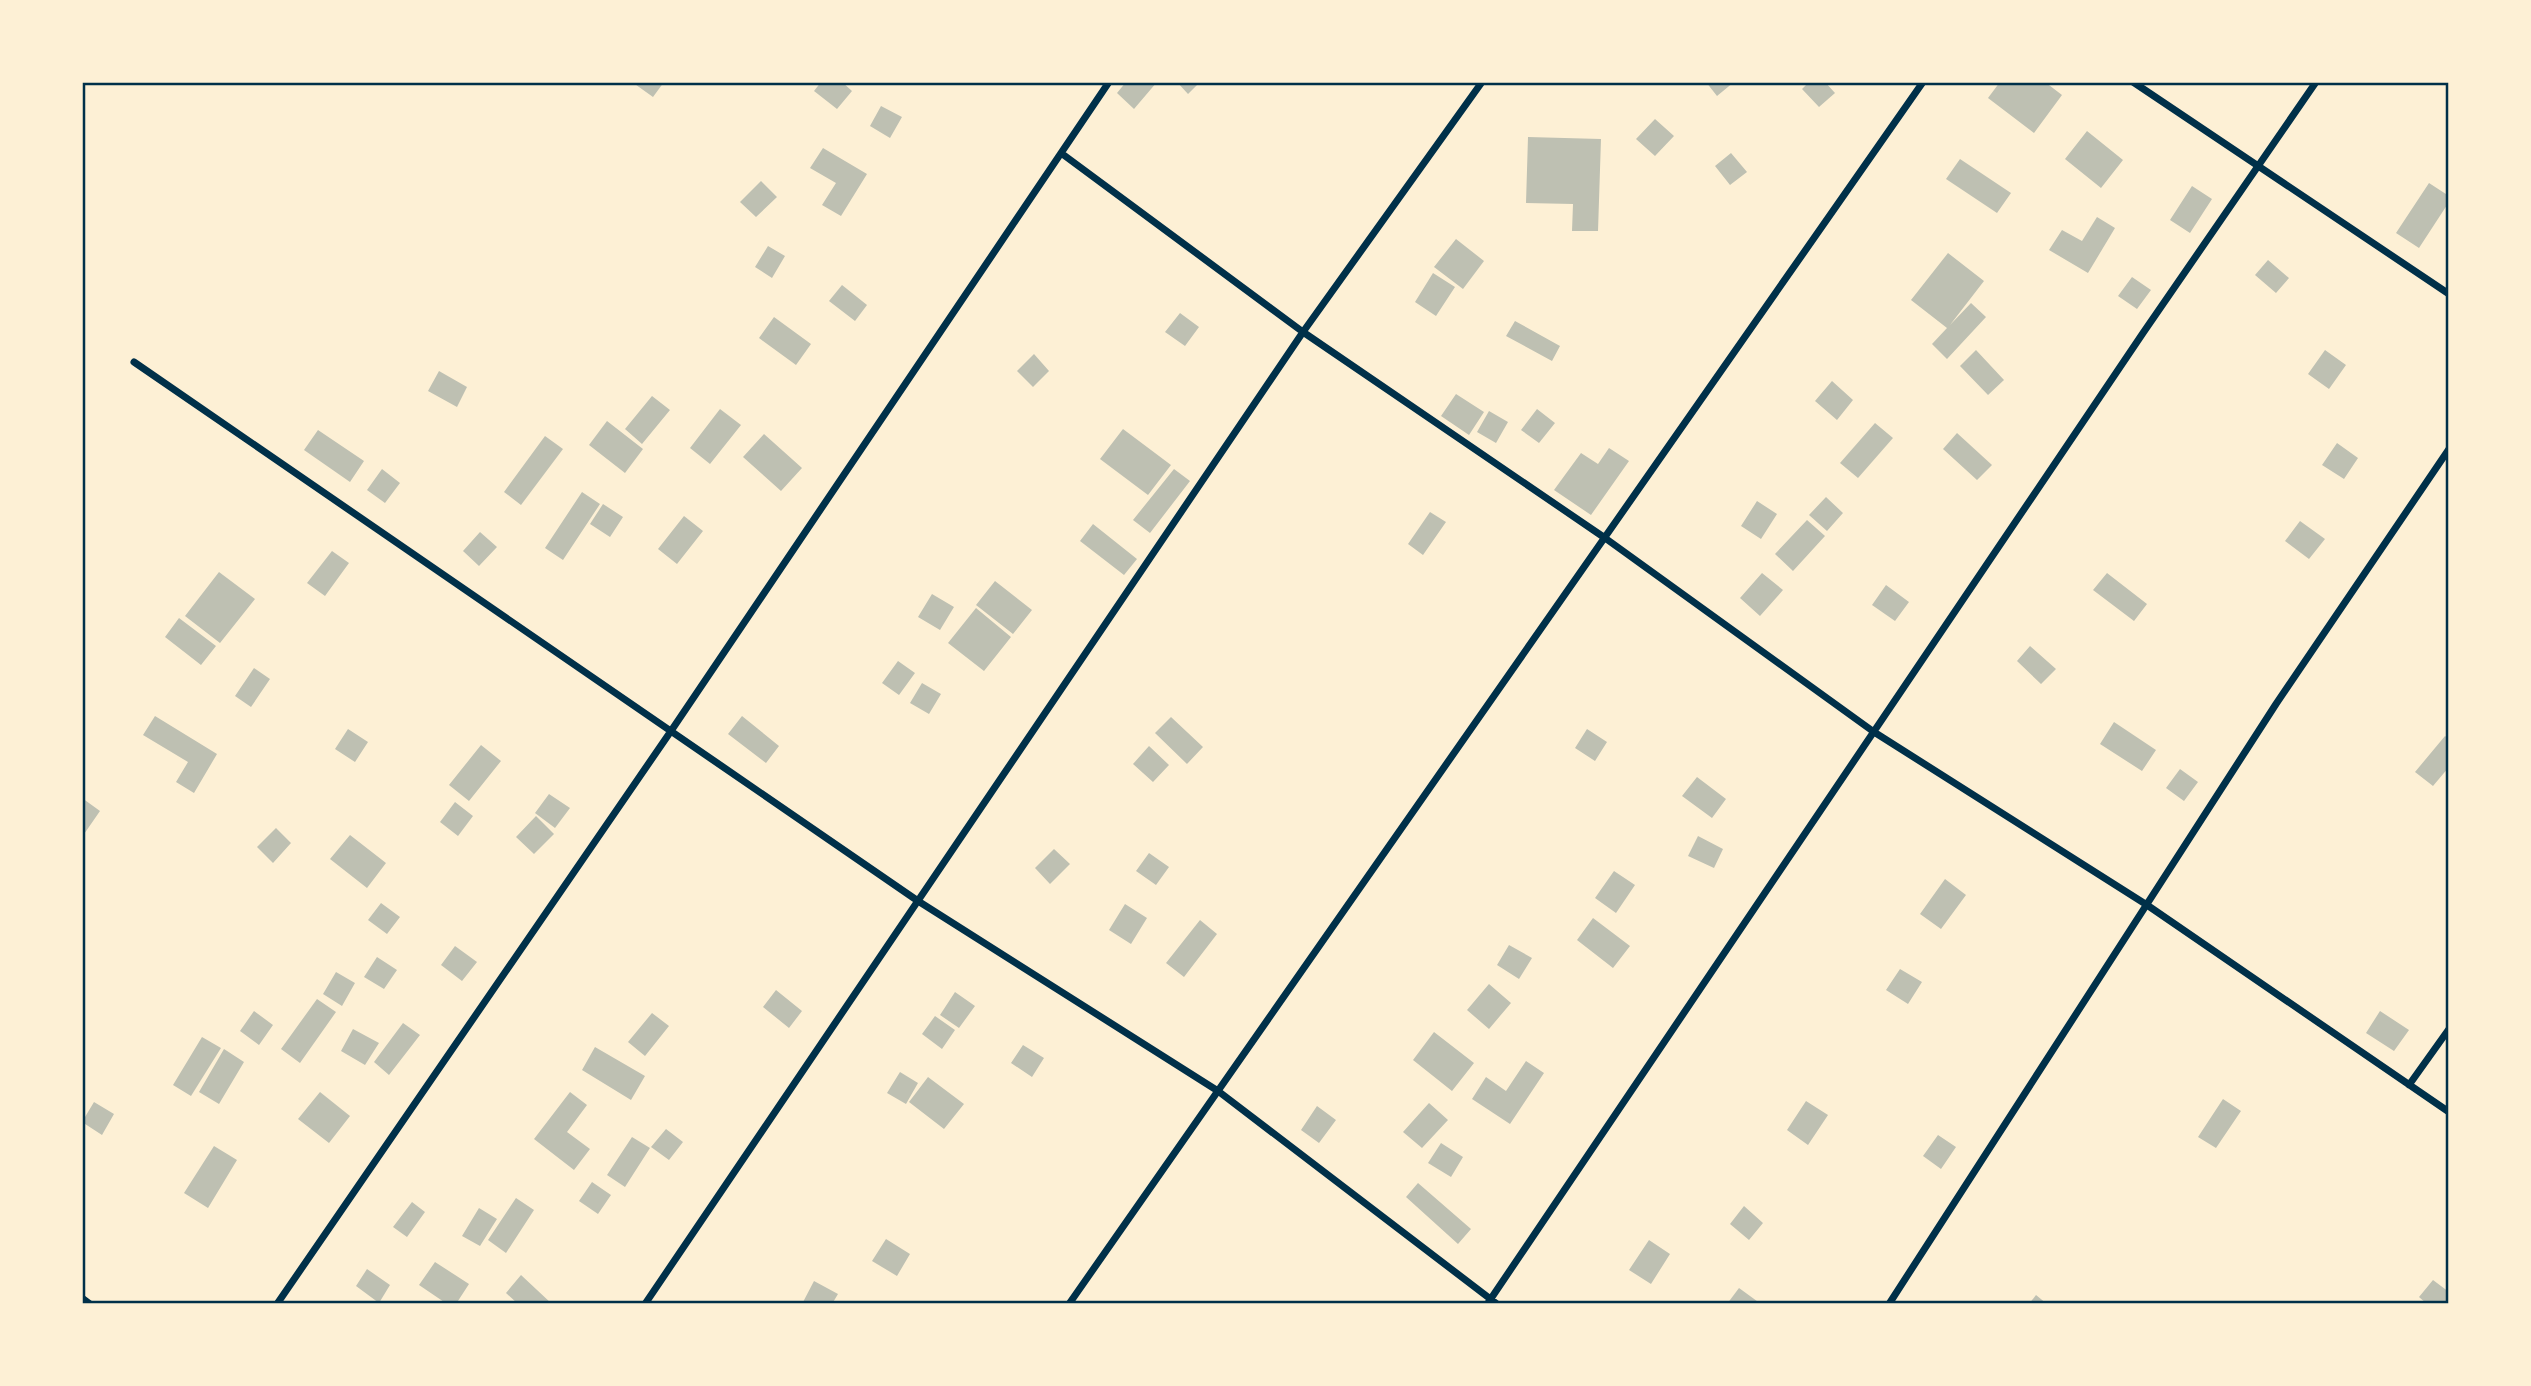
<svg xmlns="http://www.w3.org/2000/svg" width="2531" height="1386" font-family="'PT Sans Narrow',sans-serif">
<rect width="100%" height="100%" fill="#fdf0d5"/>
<!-- building -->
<path fill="#bec0b2" d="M632,82H664L653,97Z
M821,82H842L852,91L837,109L814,91Z
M1126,82H1157L1134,109L1117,93Z
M1177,82H1200L1188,94Z
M1706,82H1734L1717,96Z
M1809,82H1825L1835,93L1819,107L1802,89Z
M2000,82H2045L2062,95L2034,133L1988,98Z
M881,106L902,117L890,138L870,126Z
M1655,119L1674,136L1655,156L1636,139Z
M2087,131L2123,160L2101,188L2065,159Z
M1528,137L1601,139L1598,231H1572L1573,204L1526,203Z
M823,148L867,174L841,216L822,205L836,183L810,168Z
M1731,153L1747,172L1730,185L1715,166Z
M1960,159L2011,193L1997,213L1946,179Z
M761,181L777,197L756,217L740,202Z
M2429,183L2449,196V202L2419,248L2396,233Z
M2192,186L2212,199L2190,233L2170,220Z
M2097,217L2115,228L2088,273L2049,250L2062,230L2082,241Z
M1456,239L1484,261L1463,289L1434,267Z
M768,246L785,256L772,278L755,267Z
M1948,253L1984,281L1950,325L1971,303L1986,317L1947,359L1932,344L1947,328L1911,300Z
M2268,260L2289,278L2276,293L2255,275Z
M1433,273L1455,287L1436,316L1415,302Z
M2132,277L2151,290L2137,309L2118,296Z
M842,285L867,305L855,321L829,301Z
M1180,313L1199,327L1185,346L1165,332Z
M774,317L811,344L796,365L759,338Z
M1515,321L1560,346L1552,361L1506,336Z
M1976,350L2004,380L1988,395L1960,366Z
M2325,350L2346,365L2329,389L2308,374Z
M1034,354L1049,371L1033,387L1017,371Z
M439,371L467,387L457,407L428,391Z
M1832,381L1853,400L1837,420L1815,401Z
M1456,394L1484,412L1469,435L1441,416Z
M652,396L670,410L642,444L625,429Z
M720,409L741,425L710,464L690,448Z
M1537,409L1555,423L1539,443L1521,430Z
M1489,411L1508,422L1496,443L1477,432Z
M607,421L643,449L625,473L589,445Z
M1875,423L1893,438L1858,478L1840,463Z
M1123,429L1171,465L1148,495L1100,459Z
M318,430L364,461L350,482L304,450Z
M1957,433L1992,465L1977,480L1943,449Z
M764,434L802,468L781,491L743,457Z
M545,436L563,449L521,505L504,492Z
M2337,443L2358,458L2344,479L2322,465Z
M1609,448L1629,461L1591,515L1554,490L1581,453L1598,464Z
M382,469L400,483L385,503L367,490Z
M1174,469L1190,481L1150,533L1133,520Z
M582,492L600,504L563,560L545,548Z
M1826,497L1843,513L1827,531L1809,515Z
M1757,501L1777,514L1761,539L1741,526Z
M603,504L623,517L610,537L590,524Z
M1430,512L1446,522L1423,555L1408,544Z
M684,516L703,531L677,564L658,549Z
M1807,520L1825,536L1793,571L1775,554Z
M2300,521L2325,539L2309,559L2285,541Z
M1093,524L1137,559L1124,575L1080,541Z
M480,532L497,547L479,566L463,551Z
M332,551L349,563L325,596L307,583Z
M219,572L255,599L220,643L185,616Z
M1762,573L1783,590L1760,616L1740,598Z
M2107,573L2147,604L2134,621L2093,590Z
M995,581L1032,610L1013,634L976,605Z
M1886,585L1909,602L1895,621L1872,605Z
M932,594L954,607L940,630L918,617Z
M976,608L1011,637L984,671L948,643Z
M179,618L216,646L201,665L165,637Z
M2030,646L2056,669L2041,684L2017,661Z
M898,661L915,673L899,695L882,683Z
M254,668L270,679L251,707L235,696Z
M922,683L941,694L929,714L910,703Z
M155,716L217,754L194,793L176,782L188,762L143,735Z
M742,716L779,746L766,763L728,734Z
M1171,717L1203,747L1187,764L1155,733Z
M2114,722L2156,750L2142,771L2100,744Z
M348,729L368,742L355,762L335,749Z
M1587,729L1607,742L1595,761L1575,748Z
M2445,736L2449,739V767L2433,786L2415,772Z
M481,745L501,761L469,801L449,785Z
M1149,746L1169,765L1153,782L1133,764Z
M2180,769L2198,782L2184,801L2166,788Z
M1697,777L1726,799L1712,818L1682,796Z
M549,794L570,808L555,828L535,813Z
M82,798L100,811L82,837Z
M455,802L473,816L458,836L440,822Z
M536,816L554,834L534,854L516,837Z
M276,828L291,843L273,863L257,847Z
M350,835L386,863L367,888L330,859Z
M1698,836L1723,849L1714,868L1688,856Z
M1054,849L1070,864L1050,884L1035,868Z
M1149,853L1169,867L1156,885L1136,871Z
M1614,871L1635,885L1616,913L1595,898Z
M1945,879L1966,895L1941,929L1920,914Z
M381,903L400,917L387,934L368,920Z
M1125,904L1147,918L1131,944L1109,930Z
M1593,918L1630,946L1613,968L1577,940Z
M1200,920L1217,934L1184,977L1166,963Z
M1509,945L1532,958L1519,979L1497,965Z
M455,946L477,962L462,981L441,965Z
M377,957L397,970L384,989L364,977Z
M1900,969L1922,982L1908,1004L1886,990Z
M336,972L355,983L342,1006L323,994Z
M1489,984L1511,1003L1489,1029L1467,1010Z
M776,990L802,1011L789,1028L763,1007Z
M955,992L975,1006L959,1028L940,1015Z
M317,999L336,1012L300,1063L281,1049Z
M254,1011L273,1025L259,1045L240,1031Z
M2380,1011L2409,1030L2394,1051L2366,1033Z
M652,1013L669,1026L645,1056L628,1042Z
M935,1016L955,1030L942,1049L922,1034Z
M403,1023L420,1035L389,1075L374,1062Z
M353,1029L379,1043L365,1065L341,1051Z
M1434,1032L1474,1063L1452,1091L1413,1060Z
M202,1037L221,1048L191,1096L173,1085Z
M1023,1045L1044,1058L1032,1077L1011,1063Z
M595,1047L645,1076L631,1100L582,1070Z
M224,1049L244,1062L219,1104L199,1092Z
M1526,1061L1544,1073L1510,1124L1472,1099L1486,1077L1506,1091Z
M900,1072L918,1083L906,1104L887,1093Z
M928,1077L964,1104L944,1129L909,1102Z
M320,1092L350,1116L329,1143L298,1119Z
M570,1092L587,1105L567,1132L590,1149L574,1170L534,1139Z
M2223,1099L2241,1111L2216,1148L2198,1137Z
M1806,1101L1828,1115L1808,1145L1787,1130Z
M94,1102L114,1114L102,1135L82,1122Z
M1429,1103L1448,1120L1422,1148L1403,1132Z
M1317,1106L1336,1120L1319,1143L1301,1130Z
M666,1129L683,1142L669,1160L651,1147Z
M1938,1135L1956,1147L1941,1169L1923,1156Z
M632,1137L650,1148L625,1187L607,1175Z
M1441,1143L1463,1157L1451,1177L1428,1163Z
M214,1146L237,1160L208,1208L184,1193Z
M592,1182L611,1195L598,1214L579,1201Z
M1418,1183L1471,1229L1458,1244L1406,1197Z
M516,1198L534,1210L506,1253L488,1240Z
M412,1202L425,1212L407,1237L393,1227Z
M1744,1206L1763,1223L1749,1240L1730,1224Z
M479,1208L497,1219L480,1246L462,1236Z
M886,1239L910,1254L897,1276L872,1261Z
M1649,1240L1670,1254L1651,1284L1629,1270Z
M435,1262L469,1284L456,1304H447L419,1285Z
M367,1269L390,1285L379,1303L356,1286Z
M521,1275L552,1304H518L506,1293Z
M2433,1280L2449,1292V1304H2427L2419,1297Z
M814,1281L838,1294L832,1304H802Z
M1739,1288L1761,1304H1727Z
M2036,1295L2047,1304H2029Z"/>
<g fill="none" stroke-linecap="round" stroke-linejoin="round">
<!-- minor -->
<path stroke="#003049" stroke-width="7" d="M2133,82L2449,294
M1061,153L1303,332L1605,538L1874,732L2147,905L2449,1112
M134,362L918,901L1218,1091L1497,1304
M2409,1085L2449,1029
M82,1298L90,1304
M1488,1303L2143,333L2316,82
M277,1304L671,731L1109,82
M645,1304L1303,332L1482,82
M1069,1304L1923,82
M1889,1304L2276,704L2449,449"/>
</g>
<!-- border -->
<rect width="2531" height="1386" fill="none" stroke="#fdf0d5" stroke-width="168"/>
<rect x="84" y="84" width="2363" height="1218" fill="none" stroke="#003049" stroke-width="2.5"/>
</svg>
